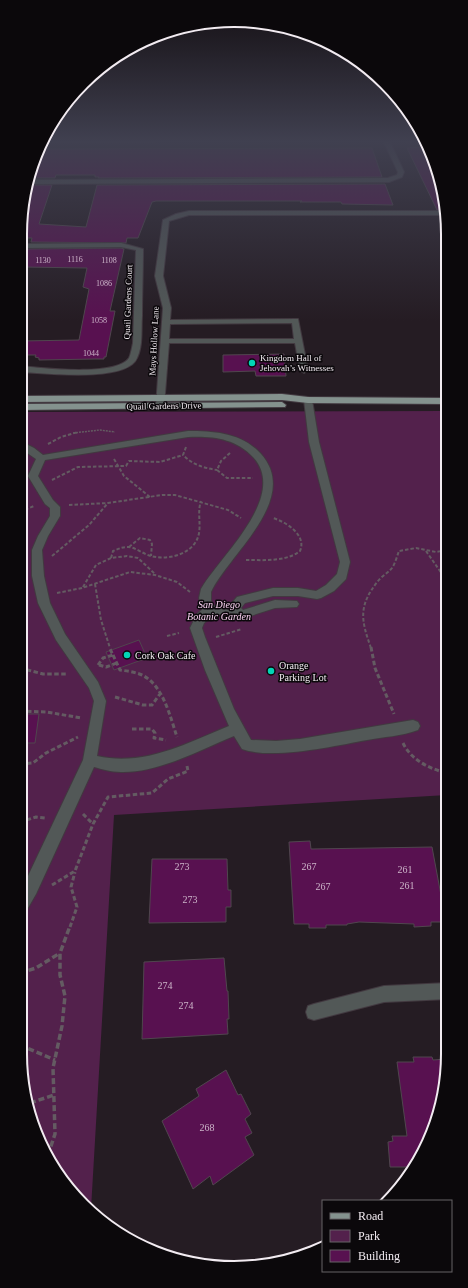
<svg xmlns="http://www.w3.org/2000/svg" width="468" height="1288" font-family="'Times New Roman',serif">
<rect width="100%" height="100%" fill="#251c23"/>
<!-- green -->
<path fill="#53214c" d="M447,411V795L114,815L91,1209L73,1195L36,1136L20,1054V412Z"/>
<!-- building -->
<path fill="#581150" stroke="#50464e" d="M428,147L446,206V208L443,210H437L407,148Z
M372,148L382,177L98,178L99,177H95V175H56L55,178H27L42,149Z
M385,184L393,205L342,204L341,202H300L302,201H156L152,202L138,238H127L126,243L31,242L32,238H20L26,185H52L39,224L86,227L97,185Z
M121,248L124,249L110,311H115L106,357H104V359H95L39,360V358L35,357L36,355H20V341L79,340L89,289L83,287L87,268L23,267L28,249Z
M284,354L286,376H256L255,371L223,372V355Z
M139,640L147,658L114,670L106,652Z
M20,714H39L35,743H20Z
M310,841L311,849L432,847L446,922H431V926L414,927V924L359,922L347,924V925H326V928H309V924H294L289,842Z
M152,859H227L228,890H231V907H226V922L149,923Z
M224,958L227,991H228L229,1019H227L228,1034L142,1039L144,962Z
M413,1057H432L433,1060L447,1059L441,1109L414,1167H390L388,1142L393,1141L392,1136H407L397,1062H414Z
M226,1070L238,1095L241,1094L251,1114L245,1119L252,1133L245,1137L254,1155L213,1185L210,1176L193,1189L162,1121L199,1096L196,1089Z"/>
<g fill="none" stroke-linecap="round" stroke-linejoin="round">
<defs>
<path id="minor" d="M46,140H157L155,142H45Z
M383,140H389L404,172L402,177L389,182L27,184V180L388,178L397,175L398,172Z
M394,140H413L411,142Z
M189,211H442L445,213L442,215H189L169,221L163,276L171,308L170,320L298,319L308,370L304,373L300,370L295,343H169L164,406L160,409L156,406L163,308L155,276L163,220L176,214ZM292,323L294,339H169L170,324Z
M121,243L143,249C143,271 142,294 142,316C141,330 143,346 137,358C127,383 43,373 20,372V366C41,368 116,377 129,358C131,354 132,347 133,343L136,250L121,247L20,248V244Z
M308,397L312,400L319,442L350,562L346,579L334,591L321,598L317,599L298,596H273L245,603L241,608L243,610L275,600L297,601L299,604L297,607L275,608L241,619L231,613L214,615L204,623L202,628L205,637L234,709L251,740L276,741L300,739L413,720L418,722L420,726L418,730C402,736 383,737 367,740C334,746 273,760 242,749L234,736C200,750 158,773 121,772C111,772 102,769 94,767L36,894L25,913L20,916V893L83,760L94,701L89,688L56,640L38,603L32,576V550L38,536L50,516V508L45,504L28,476L36,459L20,448V441L34,448L43,455L188,431C215,431 242,433 261,454C301,499 229,554 211,592V600L213,606L231,604L237,597L273,588H298L316,591L326,585L337,574L340,562L309,442L304,400ZM188,437C212,436 235,438 253,457C289,496 220,556 201,589L199,598L203,609L197,614L190,628L205,670L229,726C187,743 144,767 97,756L106,701L98,682L65,634L50,603L44,576L42,550L48,536L60,516V507L53,500L38,476L45,460Z
M448,983V999L384,1002L314,1020L308,1018L306,1012L308,1006L314,1004L384,986Z"/>
<path id="major" d="M282,394L308,397L447,398V404L308,403L282,400L20,402V396Z
M282,402L286,405L285,407L20,410V404Z"/>
</defs>
<!-- minor casing -->
<use href="#minor" stroke="#423940" stroke-width="2"/>
<!-- major casing -->
<use href="#major" stroke="#423940" stroke-width="2"/>
<!-- path-far3 -->
<path stroke="#645b62" stroke-width="1.5" stroke-dasharray="2 1" stroke-linecap="butt" d="M73,433L100,430L115,432"/>
<!-- path-far2 -->
<path stroke="#645b62" stroke-width="2" stroke-dasharray="3.5 2" stroke-linecap="butt" d="M48,444L61,437L78,432
M186,447L183,455C193,465 204,468 217,470
M230,453L221,461L217,470L227,478H253
M114,459L124,476L150,497
M52,480L78,467L126,466L129,461L160,462L183,455
M20,500L26,493
M69,505L108,503L162,495H175L228,510L241,518
M20,512L34,506
M129,547L140,538L150,540L152,544L151,556
M426,551L447,581
M52,556L89,525L108,503
M111,558L113,551C118,549 122,547 128,547C135,547 143,554 151,556C165,560 186,556 195,543C204,530 196,515 201,501
M246,560C263,560 286,562 300,551C307,535 286,522 273,518
M95,584L101,620L110,648
M83,587L96,565L111,558L127,556L138,558L155,574
M57,593L82,588L130,572L155,575L177,582L190,592
M20,602L27,600
M447,618L441,630L447,646
M167,636L179,633
M216,637L242,629
M371,648C361,620 358,606 378,581C382,576 388,573 392,568C395,564 397,556 399,551L416,548L436,552L447,550"/>
<!-- path-far1 -->
<path stroke="#645b62" stroke-width="3" stroke-dasharray="4.5 2.5" stroke-linecap="butt" d="M371,647L375,668L394,714
M113,655L120,670C127,671 135,672 142,675C163,685 170,716 177,737
M98,665L103,658L113,655L109,647
M99,665L106,667L117,663
M20,668L43,674H67
M115,697L143,705H152L160,694
M20,711L47,712L81,718
M132,729H152L155,733L154,738L166,740
M403,743C411,760 430,769 447,773
M20,764L33,763L46,753L78,737
M83,814L93,824
M20,822L36,817L45,818
M52,885L75,871L93,824L108,797L152,793L168,779L188,771L187,766
M70,927L77,907L71,887L75,872"/>
<!-- path -->
<path stroke="#645b62" stroke-width="3.5" stroke-dasharray="6 3" stroke-linecap="butt" d="M20,973L36,968L60,953
M20,988L25,973
M20,1045L55,1060
M30,1103L54,1095
M48,1155L55,1134L53,1068L62,1026L65,996L60,975V953L70,926"/>
<!-- minor -->
<use href="#minor" fill="#525857" fill-rule="evenodd"/>
<!-- major -->
<use href="#major" fill="#84928e" fill-rule="evenodd"/>
</g>
<!-- sky -->
<linearGradient id="sky" x2="0" y2="1"><stop stop-color="#140f13"/><stop offset="0.44" stop-color="#404050"/><stop offset="1" stop-color="#404050" stop-opacity="0"/></linearGradient>
<rect width="468" height="321" fill="url(#sky)"/>
<!-- markers -->
<g fill="#02d5b6" stroke="#0b080b" stroke-width="1.5">
<circle cx="252" cy="363" r="4"/>
<circle cx="127" cy="655" r="4"/>
<circle cx="271" cy="671" r="4"/>
</g>
<g text-anchor="middle" dominant-baseline="central" stroke-width="3" stroke-linejoin="round" paint-order="stroke">
<!-- number labels -->
<g font-size="8" fill="#ccb4c9">
<text x="75" y="259">1116</text>
<text x="43" y="260">1130</text>
<text x="109" y="260">1108</text>
<text x="104" y="283">1086</text>
<text x="99" y="320">1058</text>
<text x="91" y="353">1044</text>
</g>
<!-- far-street labels -->
<g font-size="9" fill="#f2ebf1" stroke="#0b080b">
<text transform="translate(128 302) rotate(-88)">Quail Gardens Court</text>
<text transform="translate(154 341) rotate(-87)">Mays Hollow Lane</text>
<text transform="translate(164 406) rotate(-1)">Quail Gardens Drive</text>
</g>
<!-- far-poi labels -->
<g font-size="9" fill="#f2ebf1" stroke="#0b080b" text-anchor="start">
<text x="260" y="358">Kingdom Hall of<tspan x="260" dy="10">Jehovah’s Witnesses</tspan></text>
</g>
<!-- park labels -->
<g font-size="10" font-style="italic" fill="#fbd2f2" stroke="#0b080b">
<text x="219" y="604">San Diego<tspan x="219" dy="12">Botanic Garden</tspan></text>
</g>
<!-- poi labels -->
<g font-size="10" fill="#f2ebf1" stroke="#0b080b" text-anchor="start">
<text x="135" y="655">Cork Oak Cafe</text>
<text x="279" y="665">Orange<tspan x="279" dy="12">Parking Lot</tspan></text>
</g>
<!-- near-number labels -->
<g font-size="10" fill="#ccb4c9">
<text x="182" y="866">273</text>
<text x="309" y="866">267</text>
<text x="405" y="869">261</text>
<text x="407" y="885">261</text>
<text x="323" y="886">267</text>
<text x="190" y="899">273</text>
<text x="165" y="985">274</text>
<text x="186" y="1005">274</text>
<text x="207" y="1127">268</text>
</g>
</g>
<!-- crop -->
<path d="M0 0H468V1288H0ZM234 27H234A207 207 0 0 1 441 234V1054A207 207 0 0 1 234 1261H234A207 207 0 0 1 27 1054V234A207 207 0 0 1 234 27Z" fill="#0b080b" fill-rule="evenodd"/>
<path fill="none" stroke="#f2ebf1" stroke-width="2" d="M234 27H234A207 207 0 0 1 441 234V1054A207 207 0 0 1 234 1261H234A207 207 0 0 1 27 1054V234A207 207 0 0 1 234 27Z"/>
<!-- legend -->
<rect x="322" y="1200" width="130" height="72" fill="#0b080b" stroke="#676367"/>
<rect x="330" y="1213" width="20" height="6" fill="#84928e" stroke="#676367"/>
<text x="358" y="1220" font-size="12" fill="#f2ebf1">Road</text>
<rect x="330" y="1230" width="20" height="12" fill="#53214c" stroke="#676367"/>
<text x="358" y="1240" font-size="12" fill="#f2ebf1">Park</text>
<rect x="330" y="1250" width="20" height="12" fill="#581150" stroke="#676367"/>
<text x="358" y="1260" font-size="12" fill="#f2ebf1">Building</text>
</svg>
